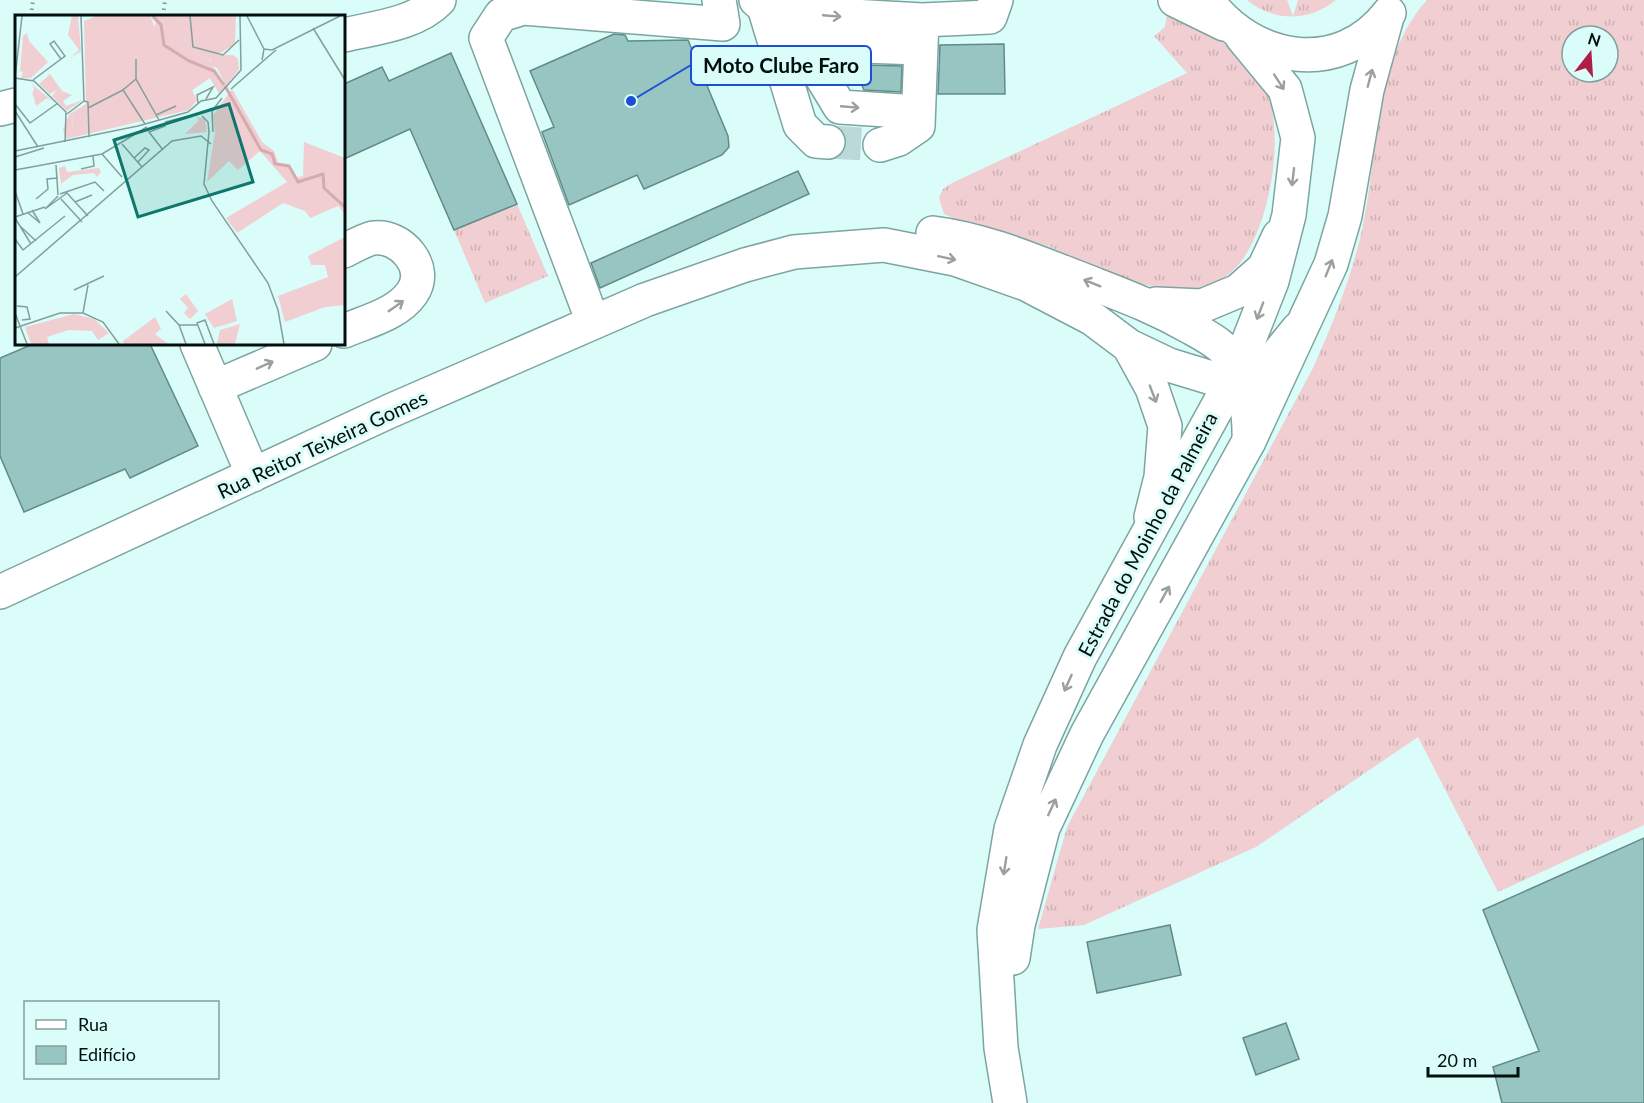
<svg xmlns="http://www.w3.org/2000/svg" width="1644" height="1103" font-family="Lato,sans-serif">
<defs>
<pattern id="grass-tufts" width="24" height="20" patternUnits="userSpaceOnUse" patternTransform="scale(1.5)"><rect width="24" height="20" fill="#f0ced2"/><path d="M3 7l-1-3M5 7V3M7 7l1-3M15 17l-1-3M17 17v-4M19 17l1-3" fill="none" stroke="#ccb0b3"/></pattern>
</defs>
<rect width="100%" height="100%" fill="#dafdfa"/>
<!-- grass -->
<path fill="url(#grass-tufts)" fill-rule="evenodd" d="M1247,0H1287L1293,16L1298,0H1336C1309,22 1274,22 1247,0Z
M1427,0H1644V825L1498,892L1418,737L1256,847L1084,925L1038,929L1067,827L1313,368C1333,323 1351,279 1362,230C1379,155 1372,61 1427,0ZM1572,36H1608V72H1572Z
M1167,13C1207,32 1239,45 1263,85C1288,128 1270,226 1240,263C1229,277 1212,286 1194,289C1165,294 1111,276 1084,264C1072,258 1061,251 1048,246C1014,234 977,229 944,214L939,198L943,189L952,183L1187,73L1154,36L1165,27Z
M517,204L548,276L485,303L454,230Z"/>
<!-- building -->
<path fill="#97c5c1" stroke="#628b88" stroke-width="1.5" d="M614,34L625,35L628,41L688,40L728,136L729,147L722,155L644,189L637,175L569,205L542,132L554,127L530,71Z
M1004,44L1005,94H938L940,45Z
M451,53L517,204L454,230L410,129L344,159V84L382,67L389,81Z
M862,65L902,66L901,92L864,90L861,83Z
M798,171L809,194L600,288L591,263Z
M33,344H150L198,446L130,478L125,469L24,512L0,456V358Z
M1644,838V1103H1502L1493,1067L1539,1051L1483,910Z
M1170,925L1181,975L1097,993L1087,942Z
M1286,1023L1299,1059L1256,1075L1243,1038Z"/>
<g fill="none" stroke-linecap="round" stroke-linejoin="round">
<!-- minor-tunnel -->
<path stroke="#bad9d7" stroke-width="33" stroke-dasharray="33 16" stroke-linecap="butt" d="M828,142L880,145"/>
<defs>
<path id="minor" d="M756,0L764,7L782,12L922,20L990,17L996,0
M764,7L800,125L816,141L828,142
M782,12L840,107L918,112
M344,35C374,28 416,24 439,0
M802,44L921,48
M0,109L16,105
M880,145L899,139L918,126L922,20
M933,233C989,240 1041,264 1094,284C1130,298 1156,308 1190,327C1202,334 1219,342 1227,353C1244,377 1250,413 1249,441
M344,251C352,247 364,240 373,238C401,234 430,268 412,293C398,314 365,322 344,331
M1156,304L1202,306L1238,291L1264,268L1279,236
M593,322L486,38L501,15L523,8L723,24L719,0
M197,344L253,475
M1129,346L1169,365L1215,379L1253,370L1277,355L1298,329
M215,387L315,344
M0,592L390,411L645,300L745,265L794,252L884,245L955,259L1026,284L1093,319L1129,346L1152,388L1165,426L1161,477L1151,517"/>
<path id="major" d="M1175,0L1224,24
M1207,0C1252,62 1339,78 1389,13
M1013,958L1018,925L1043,828L1087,734L1249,441L1331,264L1345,216L1367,90L1387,17
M1010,1103L1001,1048L994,930L1011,829L1040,745L1080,657L1236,373L1272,281L1289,215L1298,138L1285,89L1242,37"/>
</defs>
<!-- minor casing -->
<use href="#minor" stroke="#7ca5a2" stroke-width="36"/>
<!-- major casing -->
<use href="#major" stroke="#7ca5a2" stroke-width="36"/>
<!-- path -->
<path stroke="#819b98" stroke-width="4" stroke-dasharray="1.5 4.5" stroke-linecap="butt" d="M31,16L33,0
M163,16L165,0"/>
<!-- minor -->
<use href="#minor" stroke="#fff" stroke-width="33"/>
<!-- major -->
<use href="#major" stroke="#fff" stroke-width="33"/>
</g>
<!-- one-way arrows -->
<defs><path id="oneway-shaft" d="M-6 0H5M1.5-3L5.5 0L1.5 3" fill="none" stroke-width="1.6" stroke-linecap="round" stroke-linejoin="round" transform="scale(1.5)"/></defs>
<g stroke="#9a9f9f">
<use href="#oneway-shaft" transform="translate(832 16) rotate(5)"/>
<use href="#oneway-shaft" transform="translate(1370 78) rotate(-75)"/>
<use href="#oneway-shaft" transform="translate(1279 82) rotate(57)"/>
<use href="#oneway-shaft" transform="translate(850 107) rotate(5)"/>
<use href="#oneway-shaft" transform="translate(1293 177) rotate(97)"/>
<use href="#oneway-shaft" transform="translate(947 258) rotate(12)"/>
<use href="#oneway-shaft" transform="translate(1329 268) rotate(-68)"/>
<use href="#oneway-shaft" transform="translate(1092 283) rotate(-158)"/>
<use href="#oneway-shaft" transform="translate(396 306) rotate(-35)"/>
<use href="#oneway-shaft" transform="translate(1260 311) rotate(111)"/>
<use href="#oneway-shaft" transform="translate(265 365) rotate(-24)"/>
<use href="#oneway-shaft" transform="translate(1153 394) rotate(69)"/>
<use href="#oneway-shaft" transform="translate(1165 594) rotate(-61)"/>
<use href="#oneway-shaft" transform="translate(1068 683) rotate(114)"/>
<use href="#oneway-shaft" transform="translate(1052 807) rotate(-65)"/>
<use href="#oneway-shaft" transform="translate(1005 866) rotate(99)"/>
</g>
<g text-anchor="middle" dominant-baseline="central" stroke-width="6" stroke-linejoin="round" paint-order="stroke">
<!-- street labels -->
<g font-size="20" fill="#020f0e" stroke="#dafdfa">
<text transform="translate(322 444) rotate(-25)">Rua Reitor Teixeira Gomes</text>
<text transform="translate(1147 534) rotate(-62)">Estrada do Moinho da Palmeira</text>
</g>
</g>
<!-- overview -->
<g transform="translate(15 15)">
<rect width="330" height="330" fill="#dafdfa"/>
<path d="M57,1H63L66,36L54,44L64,35L53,20ZM135,1H164L160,8L173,29L171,35L194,45L211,71L204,78L195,63L177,75L124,46L141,8ZM12,18L14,26L33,47L16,63H6L8,57L5,56L8,21ZM35,59L47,76L57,80L48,86L51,91L68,85L52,96L37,81L42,75L35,79L24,69ZM16,67L19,71L40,88L32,83L21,91L18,79L16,85L19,73ZM217,74L247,127L259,136L263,147L274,150L280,163L288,161L289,127L330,143V199L323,191L295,203L290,196L268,188L222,218L211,203L272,167L245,136L223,155L214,146L192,167L200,117L198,100ZM67,89L57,98L58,115H72V119L51,124L48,115L53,102L55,99ZM181,102L190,104L192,117L170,119L184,105ZM330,222V290L310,292L270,307L263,281L313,262L310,250H296L293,241Z" fill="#f0ced2"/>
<path d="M199,40H218L223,44L224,54L211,71L202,53L193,49ZM217,284L222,306L199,313L190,299ZM140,302L146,314L140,319L153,329H109L108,326ZM225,309L220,329H202L205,315Z" fill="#f0ced2"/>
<path d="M50,151L52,157L84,153L86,157L82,162L79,158L58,160L46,169L44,153ZM59,299L79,304L94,318L83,325L77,316L54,315L32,322L34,329H16L10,312Z" fill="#f0ced2"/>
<path d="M81,1H135L148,33L173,49L198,59L208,74L204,78L195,63L177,75L182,85L174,95L72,119V115H58L57,98L71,89L69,6ZM164,1H221L220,29L194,45L171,35L173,29L160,8ZM171,279L183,296L175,304L169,298L173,293L165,284Z" fill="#f0ced2"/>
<path fill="none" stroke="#d4abaf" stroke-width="3" d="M138,1L146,10L149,30L174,46L199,56L209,70M210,71L246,135L257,139L260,149L274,151L283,167L308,159L309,173L330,192"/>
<path fill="none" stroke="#849e9c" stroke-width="1.5" d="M7,1L0,63L19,66L51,97L50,127M175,1L178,32L208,40L224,25M232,1L249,34L247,45M298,13L330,65M249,34L257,35L325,1M121,44V64L144,105M121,64L108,75L130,109M18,65L50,41L39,26L35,29L46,44M216,74L261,35M69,86L73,87L74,122M183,88L182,80L198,72L191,84M0,89L15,108L43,88M73,93L108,75M0,96L23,132M52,99L69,86L66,1M141,100L161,91M187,101L193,107L194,117L189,169L197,186L253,268L263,295L269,329M150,107L170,102M198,117L197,96L207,83M107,129L127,152M148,135L134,117L150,111L149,108M0,136L123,111L173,97L186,86L201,83L226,55L225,1M87,139L107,162M0,142L29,133M119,143L130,133L134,135L123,147M41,150L43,180M66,154L79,151L78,141M0,155L87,139L132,112M0,176L8,199M51,177L73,201M45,179L80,167L89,176M43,181L30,194L52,178M21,184L33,174L32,164L43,163M46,184L67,207M60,187L77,180M12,197L25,208L17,195M0,202L30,192M0,203L16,229M5,211L21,226M0,224L8,235L50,201M0,262L157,126L186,121L196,129M59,275L89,261M2,291L12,292L15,304L7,305M151,296L164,310L171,329M0,298L12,329M68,298L73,270M164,310H183M0,313L45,298H68L88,307L104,329M190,329L182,308L190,305L199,329"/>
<path fill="#0f766e" fill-opacity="0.15" stroke="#0f766e" stroke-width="3" d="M214,89L238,167L123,202L99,125Z"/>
<rect width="330" height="330" fill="none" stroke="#020f0e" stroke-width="3"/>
</g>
<!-- callouts -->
<path fill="none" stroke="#1d4ed8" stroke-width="2" d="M631 101L691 65"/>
<circle fill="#1d4ed8" stroke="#dafdfa" stroke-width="2" cx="631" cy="101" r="6"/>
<rect fill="#dafdfa" stroke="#1d4ed8" stroke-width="2" x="691" y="46" width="180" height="39" rx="6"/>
<g font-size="21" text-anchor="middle" font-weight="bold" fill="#020f0e">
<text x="781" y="73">Moto Clube Faro</text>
</g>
<!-- legend -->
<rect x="24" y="1001" width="195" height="78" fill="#dafdfa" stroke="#849e9c" stroke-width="1.5"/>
<rect x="36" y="1020" width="30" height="9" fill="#ffffff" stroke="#849e9c" stroke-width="1.5"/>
<text x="78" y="1031" font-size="18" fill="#020f0e">Rua</text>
<rect x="36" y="1046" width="30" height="18" fill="#97c5c1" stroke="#849e9c" stroke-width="1.5"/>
<text x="78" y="1061" font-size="18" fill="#020f0e">Edifício</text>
<!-- north arrow -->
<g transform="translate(1590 54) rotate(17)"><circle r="28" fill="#dafdfa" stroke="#849e9c" stroke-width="1.5"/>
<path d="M0-4.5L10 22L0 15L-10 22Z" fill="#af1d48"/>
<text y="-9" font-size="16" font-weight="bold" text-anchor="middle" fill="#020f0e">N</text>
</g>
<!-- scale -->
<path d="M1428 1067v9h90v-9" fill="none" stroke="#020f0e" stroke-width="3"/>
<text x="1437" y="1067" font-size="18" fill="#020f0e" stroke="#dafdfa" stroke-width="4.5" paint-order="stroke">20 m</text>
</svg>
